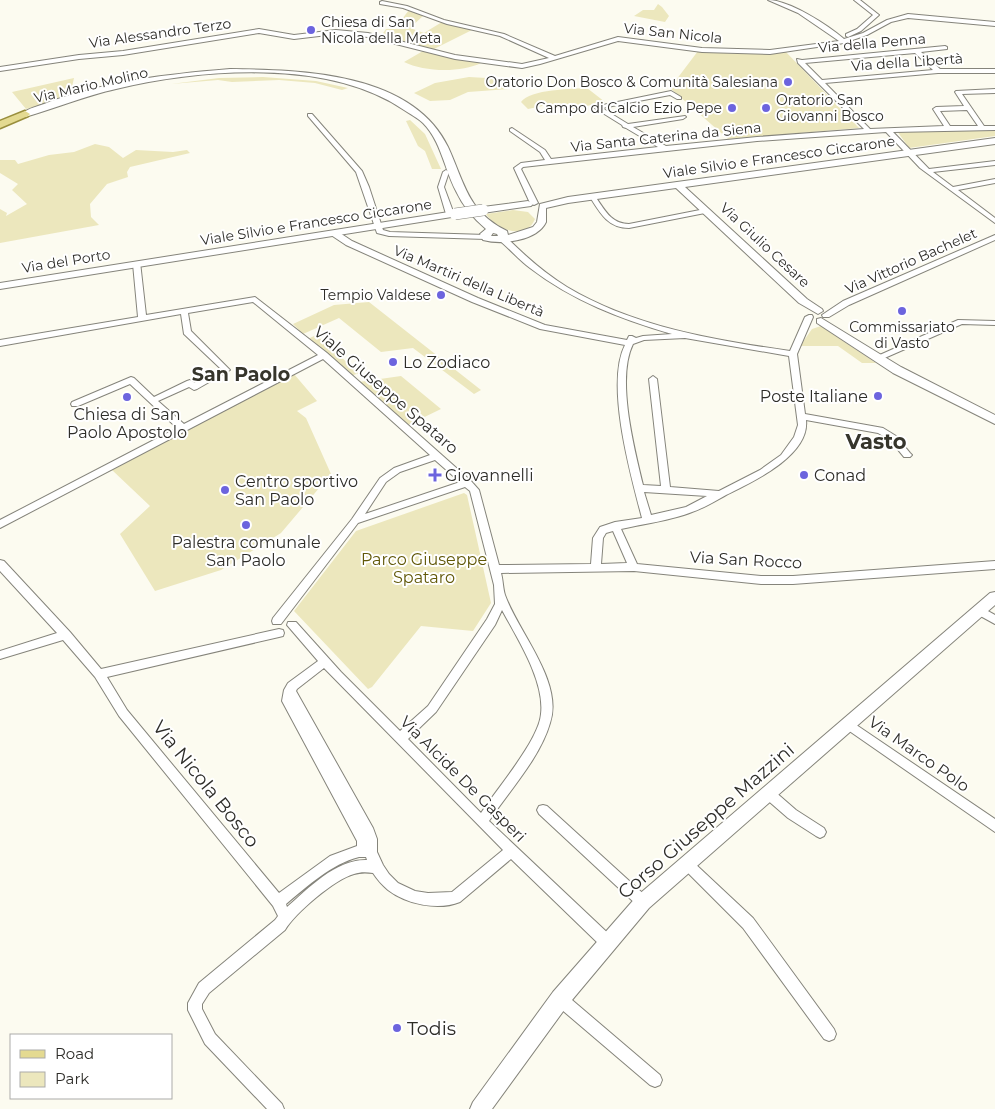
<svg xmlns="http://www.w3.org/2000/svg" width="995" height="1109" font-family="Montserrat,sans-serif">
<rect width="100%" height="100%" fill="#fcfbf0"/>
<!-- green -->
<path fill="#ece7bd" d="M658,4L662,7L669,16L665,22L634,16L643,10H654Z
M409,10L424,15L410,28L424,33L442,22L474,29L432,50L381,36L386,29H404L406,24L399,23Z
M423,51L481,63C461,73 424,72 404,62Z
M698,51L739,54L786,52L859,128L728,139L670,88Z
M263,77L316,81L348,88L342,90L315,83L279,80L232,82L218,80L171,84L219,78Z
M469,77L504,79L511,84L509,89L468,92L450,100L430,101L414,93L435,83Z
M74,78L72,87L75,90L85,92L125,81L129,84L26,109L12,92Z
M587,88L605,102L563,111L552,104L528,109L521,102C530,89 573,89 587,88Z
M410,120L425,134L441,169H432L425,151L418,146L406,121Z
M897,131H995V136L909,148Z
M95,144L109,147L123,158L136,150L173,152L187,150L190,153L130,167L127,172L128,177L107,184L90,204L91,217L99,225L0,243V209L7,213L6,216L27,204L12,190L18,184L0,173V160H15L18,164L49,155L74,152Z
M513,210L528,212L535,219C526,241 496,230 486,214Z
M369,302L481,390L474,394L413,348L381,352L339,318L303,334L293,324L334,305Z
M821,326L876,363H862L838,346H800L812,329Z
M316,335L359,373L351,376L308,339Z
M294,374L317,401L297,411L306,418L331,474L281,533L221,570L155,591L120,534L150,506L112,470Z
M401,376L441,409L408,425L359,382Z
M464,493L467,495L491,603L473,631L421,626L372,687L368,689L294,611L356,531Z"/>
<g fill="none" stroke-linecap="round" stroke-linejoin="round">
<defs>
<path id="street" d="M768,0C789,0 828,25 844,39L863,33L887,20L908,14L995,22V26L908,18L891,22L867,35L844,43L770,54L702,52L618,41L540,64L522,68L455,59L368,37L336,34L294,39L259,33L123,55L79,59L0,71V67L79,55L123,51L259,29L294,35L336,30L368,33L455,55L522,64L549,58L500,36L447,24L403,8L380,4V2L382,1L407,6L444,20L504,34L555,56L618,37L702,48L770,50L839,41L798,13Z
M854,0H860L879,15L861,31L848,37L846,36V34L857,29L873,15Z
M945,46L947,47V49L921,52L940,69H995V73H938L825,83L870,129L944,126L933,109L936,107L964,106L955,92L956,91L995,89V93L962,94L984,126H995V130L893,132L929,169L995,161V165L933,172L953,187L995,179V183L958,190L995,218V223L920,168L886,132L757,141L523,167L521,169L538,203L534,205L530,203L514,168L521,163L545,160L540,152L510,131V129L512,128L545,150L551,159L658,147L626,128L623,127L622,125L593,107L671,91L681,97V99H677L670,95L602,108L628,124L685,116L686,117L683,119L633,127L666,146L757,137L864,129L798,63L797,59L802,60ZM915,53L933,70L822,80L805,63ZM967,110L978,126H950L940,111Z
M308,114H312L362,171L369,187L383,230L390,232L486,235L490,237L486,239L389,236L377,233L356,172L308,116Z
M446,170L449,172L444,187L454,214L450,216L446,214L438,187L443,172Z
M591,196H595C604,209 611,224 629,224L705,209L709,211L705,213L629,228C608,228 600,213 590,197Z
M331,231H337L352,241L478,298L545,325L627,340L629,336H632L636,338L643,336L672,334C621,319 573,301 530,268C519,260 510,249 499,240V236H505C524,255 544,273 567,287C634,327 714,340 790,351L805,317L809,315H812L813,317L797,354L805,414L883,428L896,436L910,453L912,455L910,457H904L890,440L878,433L806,420C810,456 752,482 726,495C715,501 704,508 692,512C673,520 643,524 621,529L637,564L761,576H793L995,561V569L793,584H761L634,571L501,573C503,580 503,589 505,595C518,632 564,682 550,723C540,758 509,791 489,821L612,937L614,942L612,947L607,949L602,947L511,859L460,902C438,911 406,904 388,890C382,885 377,879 373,873C366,872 360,872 354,874C335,879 295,913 285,930L209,993L202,1004V1009L215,1034L282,1104L284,1109H267L205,1044L188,1010V1003L199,983L275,920L278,916L273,906L119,716L95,677L63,640L0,659V651L57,633L0,571V560L4,561L70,632L101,669L279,629L283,630L284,633L283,636L279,637L107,677L127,710L279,893L330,856L357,846V841L282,701L284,690L288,683L318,661L287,625L288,622H296L341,672L400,731L428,706L487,619L495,604L494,585L470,491L465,487L358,523L281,624H273L272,621L273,618L352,519L380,478L394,468L430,455L323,359L0,528V520L177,428L130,384L78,406H72L71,404L72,402L131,377L134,378L154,397L187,381L190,380L195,383L221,369L184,334L181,314L0,346V340L138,317L133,264L134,262H140L146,315L255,297L327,353L471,481L479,490L499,565L591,564L593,538L600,527L615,522L642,518C631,476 605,384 625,345L540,329L472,302L346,245L331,235ZM253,302L318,355L184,424L158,401L189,387L194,390L197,389L230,370L191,331L188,313ZM685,338L789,356L798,425L794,437L781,455L760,470L719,491L670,487L657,379L653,376L649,379L661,486L643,485C634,448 616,378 633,344L644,340ZM435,460L460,482L365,514L386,482L400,472ZM644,492L707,496L686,507L651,515ZM613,531L627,563L601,564L603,538L606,533ZM502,610C517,638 545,681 541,714C539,740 496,790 481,813L408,739L436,712L495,625ZM324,668L503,850L452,892L428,893L415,891L398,883L389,874L383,865L377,852V839L373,828L296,691L297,689ZM359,857H366L367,860C336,859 309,888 287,907L286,904C308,886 331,864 359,857Z
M995,235V240L849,305L829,317H823L822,315L843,301Z
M958,320L995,321V325L962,324L880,360L877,361L873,358Z
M979,606L995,615V624L975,613L974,610L975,607Z
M849,720L995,819V832L845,728L843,725L845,722Z
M769,789L773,790L796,810L824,828L826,832L824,836L820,838L816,836L788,818L765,798L763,794L765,790Z
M543,805L547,806L648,898L649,902L648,906L643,908L638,906L539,814L537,810L539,806Z
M687,858L691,860L753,918L834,1029L836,1034L834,1039L829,1041L824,1039L743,928L683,868L681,864L683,860Z
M560,992L565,994L660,1075L662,1080L660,1085L655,1087L650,1085L555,1004L553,999L555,994Z"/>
<path id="secondary" d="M230,69C301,70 412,72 448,147C465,184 467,211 507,231L508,235L533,227L537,222L540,204L568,197L995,138V144L685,187L807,299L822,309L823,311L818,314L799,303L676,188L568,203L546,208V222C537,241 502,245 483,240L480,234L486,229C473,218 463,206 456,191C444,168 441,141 423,123C418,118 410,114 404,110C328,58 201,69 116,89C85,96 56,108 25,117L21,114C28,108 40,106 49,102C107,81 169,74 230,69ZM493,233L497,234L498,236H491Z
M528,201L533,204L531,206L483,213L478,210L483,207Z
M455,211L458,212V216L0,289V283Z
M821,318L901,367L995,415V424L893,373L817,323V319Z
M995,592V605L649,908L567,1006L492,1109H470L473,1102L553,992L637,896L990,593Z"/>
<path id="primary" d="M25,111L30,114L28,116L0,128V121Z"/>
</defs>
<!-- street casing -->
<use href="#street" stroke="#85847b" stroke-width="2"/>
<!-- secondary casing -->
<use href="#secondary" stroke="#85847b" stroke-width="2"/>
<!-- primary casing -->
<use href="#primary" stroke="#998e3d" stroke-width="3"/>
<!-- street -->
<use href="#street" fill="#fff" fill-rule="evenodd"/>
<!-- secondary -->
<use href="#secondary" fill="#fff" fill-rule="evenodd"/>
<!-- primary -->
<use href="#primary" fill="#e4da91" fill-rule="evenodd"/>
<defs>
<path id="secondary-bridge" d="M455,214L483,210"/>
</defs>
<!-- secondary-bridge casing -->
<use href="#secondary-bridge" stroke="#85847b" stroke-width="12" stroke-linecap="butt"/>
<!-- secondary-bridge -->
<use href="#secondary-bridge" stroke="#fff" stroke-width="11"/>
</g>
<!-- markers -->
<g fill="#6c64de" stroke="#fff" stroke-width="2">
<circle cx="311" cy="30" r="5"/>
<circle cx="788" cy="82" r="5"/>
<circle cx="732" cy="108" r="5"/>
<circle cx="766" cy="108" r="5"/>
<circle cx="441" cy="295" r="5"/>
<circle cx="902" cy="311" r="5"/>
<circle cx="393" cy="362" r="5"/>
<circle cx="878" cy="396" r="5"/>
<circle cx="127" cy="397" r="5"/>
<path d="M432.5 467.5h5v5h5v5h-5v5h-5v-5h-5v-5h5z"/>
<circle cx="804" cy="475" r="5"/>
<circle cx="225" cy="490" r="5"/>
<circle cx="246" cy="525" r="5"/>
<circle cx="397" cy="1028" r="5"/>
</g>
<g text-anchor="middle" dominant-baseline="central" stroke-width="4" stroke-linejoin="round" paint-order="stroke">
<!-- far-poi labels -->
<g font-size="14" fill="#2e2d29" stroke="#fff" text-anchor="end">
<text x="321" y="22" text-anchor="start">Chiesa di San<tspan x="321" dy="16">Nicola della Meta</tspan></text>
<text x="778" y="82">Oratorio Don Bosco &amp; Comunità Salesiana</text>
<text x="776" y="100" text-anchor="start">Oratorio San<tspan x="776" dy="16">Giovanni Bosco</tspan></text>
<text x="722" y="108">Campo di Calcio Ezio Pepe</text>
<text x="431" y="295">Tempio Valdese</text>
<text x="902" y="327" text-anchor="middle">Commissariato<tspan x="902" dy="16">di Vasto</tspan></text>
</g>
<!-- far-street labels -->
<g font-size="14" fill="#2e2d29" stroke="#fff">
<text transform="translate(160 33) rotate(-8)">Via Alessandro Terzo</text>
<text transform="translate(673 33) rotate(6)">Via San Nicola</text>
<text transform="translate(872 43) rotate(-5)">Via della Penna</text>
<text transform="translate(907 62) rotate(-4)">Via della Libertà</text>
<text transform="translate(91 85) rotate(-13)">Via Mario Molino</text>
<text transform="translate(666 137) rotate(-6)">Via Santa Caterina da Siena</text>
<text transform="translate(779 157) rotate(-8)">Viale Silvio e Francesco Ciccarone</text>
<text transform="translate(316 222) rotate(-9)">Viale Silvio e Francesco Ciccarone</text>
<text transform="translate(765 245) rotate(43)">Via Giulio Cesare</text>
<text transform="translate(66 261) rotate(-9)">Via del Porto</text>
<text transform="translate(911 261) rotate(-24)">Via Vittorio Bachelet</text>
<text transform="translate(469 281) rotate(23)">Via Martiri della Libertà</text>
</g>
<!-- poi labels -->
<g font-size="16" fill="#2e2d29" stroke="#fff" text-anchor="start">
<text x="403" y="362">Lo Zodiaco</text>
<text x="868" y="396" text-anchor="end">Poste Italiane</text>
<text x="127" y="414" text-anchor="middle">Chiesa di San<tspan x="127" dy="18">Paolo Apostolo</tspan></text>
<text x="445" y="475">Giovannelli</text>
<text x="814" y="475">Conad</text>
<text x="235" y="481">Centro sportivo<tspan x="235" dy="18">San Paolo</tspan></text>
<text x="246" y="542" text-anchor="middle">Palestra comunale<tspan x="246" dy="18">San Paolo</tspan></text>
</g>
<!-- street labels -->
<g font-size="16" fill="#2e2d29" stroke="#fff">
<text transform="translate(386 390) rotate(41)">Viale Giuseppe Spataro</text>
<text transform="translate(746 560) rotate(3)">Via San Rocco</text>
<text transform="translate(919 754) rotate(35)">Via Marco Polo</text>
<text transform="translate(463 779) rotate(45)">Via Alcide De Gasperi</text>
</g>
<!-- park labels -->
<g font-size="16" fill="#615808" stroke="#fff">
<text x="424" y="559">Parco Giuseppe<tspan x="424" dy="18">Spataro</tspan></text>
</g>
<!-- quarter labels -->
<g font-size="19" font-weight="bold" fill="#36352c" stroke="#fff">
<text x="241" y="374">San Paolo</text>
</g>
<!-- near-street labels -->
<g font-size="19" fill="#2e2d29" stroke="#fff">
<text transform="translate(206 784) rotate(51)">Via Nicola Bosco</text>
<text transform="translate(706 821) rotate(-41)">Corso Giuseppe Mazzini</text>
</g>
<!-- near-poi labels -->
<g font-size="19" fill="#2e2d29" stroke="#fff" text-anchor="start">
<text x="407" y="1028">Todis</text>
</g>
<!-- district labels -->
<g font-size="21" font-weight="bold" fill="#36352c" stroke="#fff">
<text x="876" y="441">Vasto</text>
</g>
</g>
<!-- legend -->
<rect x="10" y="1034" width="162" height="65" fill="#ffffff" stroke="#ababa9"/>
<rect x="20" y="1050" width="25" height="8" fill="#e4da91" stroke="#ababa9"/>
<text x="55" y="1059" font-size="15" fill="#2e2d29">Road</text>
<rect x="20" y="1072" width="25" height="15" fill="#ece7bd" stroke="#ababa9"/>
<text x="55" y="1084" font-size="15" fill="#2e2d29">Park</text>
</svg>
